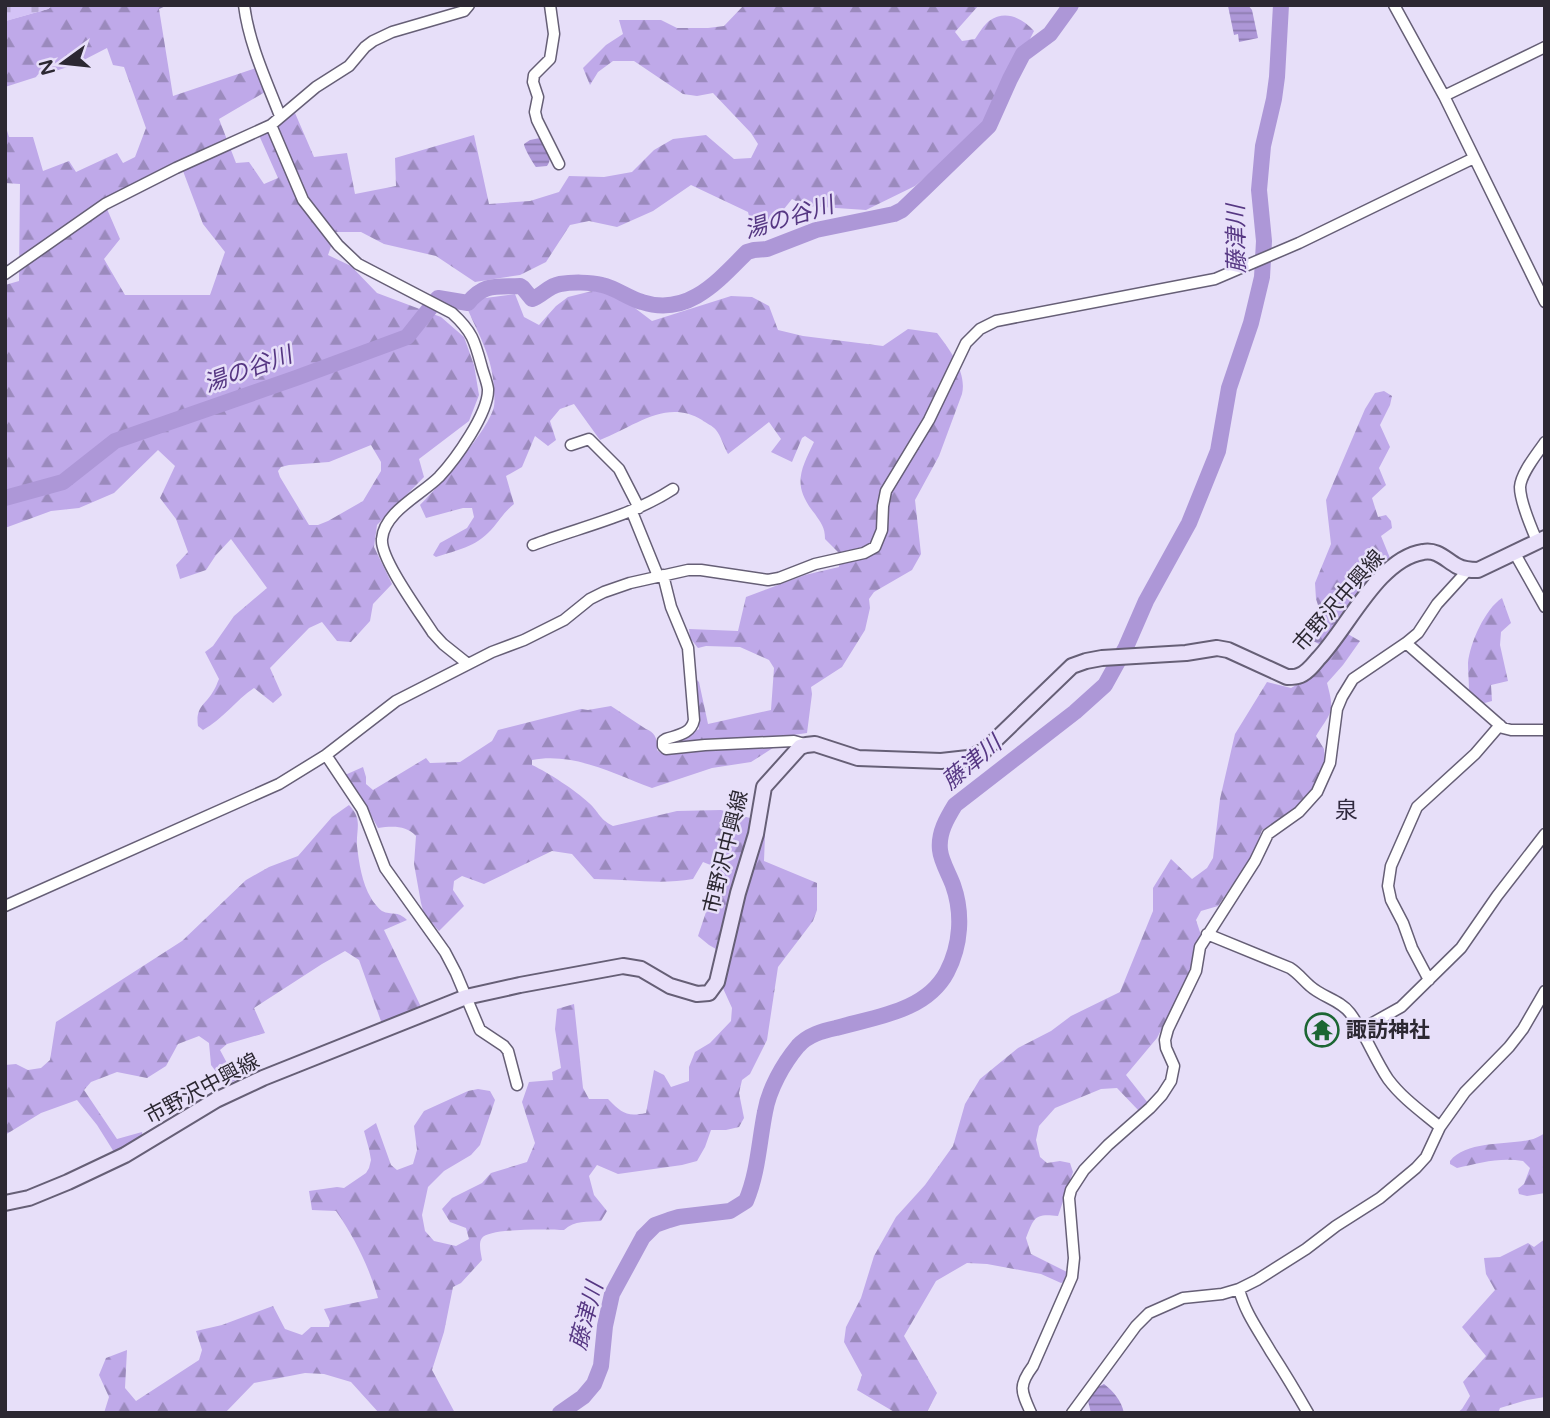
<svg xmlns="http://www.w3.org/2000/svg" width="1550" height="1418" font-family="'Varela Round','Noto Sans JP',sans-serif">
<defs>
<pattern id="forest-firs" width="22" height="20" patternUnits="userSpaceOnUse" patternTransform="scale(1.75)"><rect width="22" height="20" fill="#bfa9e9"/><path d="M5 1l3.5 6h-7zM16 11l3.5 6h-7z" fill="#9b8abd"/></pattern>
<pattern id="cemetery-stones" width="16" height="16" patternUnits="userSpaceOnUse" patternTransform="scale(1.75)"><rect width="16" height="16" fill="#d4c3f6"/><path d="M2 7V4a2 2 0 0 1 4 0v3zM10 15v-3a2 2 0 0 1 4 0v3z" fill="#b6a8d3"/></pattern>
<pattern id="water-rules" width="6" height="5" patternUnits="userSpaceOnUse" patternTransform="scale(1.75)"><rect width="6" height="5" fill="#ad97d7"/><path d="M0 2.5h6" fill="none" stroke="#8d7baf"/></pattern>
</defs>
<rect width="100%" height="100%" fill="#e7dff9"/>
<!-- forest -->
<path fill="url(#forest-firs)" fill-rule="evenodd" d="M53,5H168L159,9L173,96L256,68L265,92L219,119L236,163L249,162L264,184L278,178L258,133L295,113L314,157L347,153L355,194L396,186L395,158L474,135L489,204L530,201L559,192L569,176L604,177L632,172L654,150L673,139L706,135L734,159L751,158L758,144L751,133L713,93L697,96L683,94L634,61H613L598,72L590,85L583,68L606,45L623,34L619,20H661L677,28H708L724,26L744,5H979L955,32L962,41L975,39C979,33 984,25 989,21C1006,9 1023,19 1034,31L987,124L915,186L866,210L806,206L792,199L764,234L754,236L748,212L691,185L653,211L617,227L589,221L570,225L546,262L520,275L475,282L436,256L384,244L361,232H336L328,255L351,266L377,293L441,317L464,337L474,365L479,395L469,421L419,459L424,477L377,525L374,547L392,584L373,604L370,621L351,642L337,641L322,622L309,628L270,668L282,695L273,703L254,688C236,700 223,719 203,730L198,726C195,706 206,705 214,690C216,687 217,683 219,679L205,652L213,646L234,616L267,588L231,539L216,555L206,570L180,579L176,565L188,552L176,519L160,498L175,466L158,450L114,493L79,508L51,511L5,528V285L19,281L20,184L5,183V124L9,137H33L43,171L69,161L76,172L117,153L123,163L135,157L146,128L124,67L113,65L107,48L74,65L5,87V21L48,9ZM183,171L203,224L225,252L210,295H125L104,259L120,239L107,209ZM371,445L381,462V471L363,501L328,521L318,525H309L280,477L278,471L281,467L289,465L329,462Z
M600,289L627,302L652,321L731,296L752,297L769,306L778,330L803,336L883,346L908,329L937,333C950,350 967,372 962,394L939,456L915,500L921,554L912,570L874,592L869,599L870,608L865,630L842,667L811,687L812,694L807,733L793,735L751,762L712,768L652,788C614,774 574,752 532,760V765C549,773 575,790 589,803C600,813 598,818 613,826L677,811L721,810L750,818L751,829L765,835L764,861L817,883V910L813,921L778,967L767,1040L750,1074L742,1080L739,1093L744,1118L739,1127L726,1130H711L705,1147L697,1161L682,1165L618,1174L597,1165L589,1176L594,1195L607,1211L601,1221C587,1222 575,1220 564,1230C550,1229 489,1228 482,1238C478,1243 481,1253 482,1260L461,1283L453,1287L444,1332L432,1370L455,1413H379L351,1382L324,1374L305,1373L254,1383L225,1413H104L109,1397L99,1375L106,1358L127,1350L125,1388L136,1401L199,1360L202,1350L196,1331L222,1325L273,1306L285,1329L302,1335L311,1327H329L330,1322L324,1309L378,1298C369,1267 355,1238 336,1211L312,1210L309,1191L337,1187L344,1188L366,1173L369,1168L371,1160L369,1149L364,1131L376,1123L391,1165L397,1170L413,1164L417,1150L414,1126L424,1111L468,1091L478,1089L490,1091L495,1100L480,1145L471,1155L444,1171L428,1187L422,1215L425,1231L434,1241L456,1246L469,1239L466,1228L450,1222L442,1209L452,1198L482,1183L491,1173L527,1162L535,1143L522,1102L529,1082L553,1080L552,1072L561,1068L555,1029L557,1009L574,1004L583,1088L589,1099H608C622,1113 626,1117 646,1113L654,1070L664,1075L671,1087L689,1081V1067L695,1052L710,1043L731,1021L732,1008L722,986L730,957L709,945L698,936L711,897L708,886L713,866L703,862L693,879C660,885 628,879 594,879L572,854L552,851L484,884L462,876L454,881L453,890L464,906L439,931L424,914L421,903L414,864L416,836C406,825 392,826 378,828L360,795L345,775L363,767L366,777V784L373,790L426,758L430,763L460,762L492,741L498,730L581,709L588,710L611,706L646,729C655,732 658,740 657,750L661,753H674L675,742L699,729L694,683L696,679L699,682L708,724L771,710L774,668L769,660L740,647L706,646L698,648L690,638L689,629L738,631L746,597L805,575L839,567L840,554L825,539C825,527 821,523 815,514C792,486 800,471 814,442L805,436L802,438L792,462L771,452L781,439L769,422L728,454C724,447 721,436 716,430C713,426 706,423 702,420C666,398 634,427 600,440L574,404L560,409L550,421L556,440L548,446L535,436L522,467L506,476L514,504C503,513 500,520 491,530C475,547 458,550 436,557L433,555L440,543L467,528L474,517L472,508H463L426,518L420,505C438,487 490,429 494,406C495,401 494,394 494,389C493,359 479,335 467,308L478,299L515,294L524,317L539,325L556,306L568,297Z
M1384,391L1392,396L1390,405L1380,425L1390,447L1379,468L1386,485L1372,498L1378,517L1386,515L1391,521L1392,528L1381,536L1390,558L1344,610L1325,640L1319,644L1313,641V633L1318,622L1320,611L1316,599L1315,583L1331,544L1326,500L1365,409L1375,393Z
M1502,598L1511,623L1501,632L1500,645L1508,681L1491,685L1492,701L1481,704L1469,691C1469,682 1468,672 1468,663C1470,643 1485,609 1502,598Z
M1346,633L1360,641L1343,665L1327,683C1335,713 1332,710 1316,736L1324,749L1325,760L1323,774L1311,793L1298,808L1262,830L1252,856L1218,906L1201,911L1196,920L1201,935L1191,971L1157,1038L1126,1075L1148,1103L1145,1108L1139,1111L1117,1088L1101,1089L1055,1108L1039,1126L1036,1140L1040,1157L1047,1163L1060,1161L1070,1163L1073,1172L1058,1216C1034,1213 1034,1218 1026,1238L1031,1254L1069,1273L1066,1281L1061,1283L1041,1274L987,1264L967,1263L936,1281L904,1336L937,1393L927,1412L896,1413L857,1390L862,1375L844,1342L846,1327L861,1298L874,1256L896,1217L925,1185L953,1146L965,1104L980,1079L1018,1048L1051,1031L1071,1016L1120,992L1153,911V888L1171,859L1192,879L1207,868L1213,858L1220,799L1235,734L1267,682L1291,688L1307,679Z
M349,805C363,820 356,828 357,846C359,863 362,883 371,898C373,902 379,909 382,911C392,916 397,910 407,920L384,930L422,1009L382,1024L359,960L345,951L322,964L254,1008L265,1033L227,1044L220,1050L236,1080L226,1085L211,1065L209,1043L199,1036L178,1044L166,1066L147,1078L117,1072L91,1082L84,1090L117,1139L142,1132L143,1139L124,1150L114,1152L97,1125L77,1100L41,1113L5,1135V1065L16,1064L28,1070L41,1068L50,1060L56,1022L182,941L246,880L269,867L298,856L332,817Z
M1545,1133V1193L1527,1196L1519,1194L1518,1189L1524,1184L1530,1168L1523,1161C1500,1157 1479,1163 1457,1168L1450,1164V1161C1466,1141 1506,1145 1529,1140C1535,1139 1540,1136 1545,1133Z
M1545,1239V1397L1527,1400L1500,1408L1498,1413H1457L1462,1409L1470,1396L1463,1382L1486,1356L1462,1327L1495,1290L1486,1274L1484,1258L1500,1257L1528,1243L1534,1247Z"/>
<!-- cemetery -->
<path fill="url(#cemetery-stones)" d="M5,5H53L48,9L6,21Z"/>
<!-- water -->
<path fill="url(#water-rules)" d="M1248,5L1252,10L1258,38L1239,42L1238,34L1234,35L1228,6Z
M540,138C546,147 554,156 547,166L536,167C533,163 524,148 524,144L530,140Z
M1104,1384C1114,1392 1121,1400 1124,1413H1091L1088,1401L1094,1389Z"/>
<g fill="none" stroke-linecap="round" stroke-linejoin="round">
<!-- river -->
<path stroke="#ad97d7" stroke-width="16" d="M5,498L63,482L115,441L296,378L407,337L438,298L468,303C484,283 496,287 520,286L523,288L532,299C542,296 548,286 560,284C572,282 590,282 602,285C616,288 628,298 642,302C688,317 718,281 747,252L754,250L767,249L816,230L894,214L902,210L925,188L989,126L1010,79L1023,54L1050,34L1071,5
M560,1413L583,1397L594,1384L601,1366L605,1326L612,1294L643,1237L655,1225L669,1220L679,1217L730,1211L746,1201C758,1173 759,1142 765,1112C769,1089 783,1064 798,1046C808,1035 822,1031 836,1028C874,1017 926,1012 947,972C961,945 963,913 953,885C949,874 941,861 940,850C938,833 947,818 955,805L1075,712L1105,685L1126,647L1146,601L1189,523L1218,451L1229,388L1251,323L1262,277L1264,241L1259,190L1263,146L1274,99L1277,77L1281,5"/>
<defs>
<path id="minor" d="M244,5C249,44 266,80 280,116
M550,5L554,34L550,59L534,75L533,82L538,97L535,112L537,120L559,164
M1394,5L1444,96L1545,302
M1444,96L1545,47
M271,125L303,200L338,245L358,264L452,313C473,332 475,342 482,368C484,375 487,382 488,389C489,413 455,460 439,477C421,495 384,512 382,539C380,559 421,614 433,633L443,644L468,664
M5,274L105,204L176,168L271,125L316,87L349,66L365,47L373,41L392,32L464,11L469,5
M571,445L589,439L619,469L639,508
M632,512L658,576
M1537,541C1531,527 1520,502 1520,487C1521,473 1537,454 1545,442
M533,545C580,527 630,517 673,489
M1514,552L1545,607
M663,575L671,607L688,648L694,720C691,734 678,735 666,739L663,741V746L666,749L705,745L794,741L805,744
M1406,643L1503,728L1511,730H1545
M326,755L362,809L385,868L445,952L456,973L480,1030L504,1046L508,1051L517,1085
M5,906L279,784L326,755L396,701L492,652L524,640L564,620L590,599L604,592L630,583L688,570H701L768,580L779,578L815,564L864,553L875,547L882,530L883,506L886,491L929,420L966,343L980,329L996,321L1215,279L1299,243L1474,158
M1207,934L1290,968C1298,973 1303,980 1310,986C1322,997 1340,1000 1350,1013C1365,1033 1374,1058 1388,1079C1402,1098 1422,1112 1440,1127
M1429,980L1412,948L1403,923L1391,900L1388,886L1391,866L1417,807L1475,754L1500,725
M1360,1030L1401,1007L1461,948L1497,896L1545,834
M1239,1289C1245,1313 1259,1331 1271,1352C1284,1372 1296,1392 1308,1413
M1031,1413C1021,1391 1018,1386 1033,1366L1072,1277L1074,1258L1069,1198L1071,1190L1084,1170L1108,1145L1150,1108L1162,1095L1171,1081L1174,1066L1166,1048L1165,1040L1168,1029L1196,971L1200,947L1255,861L1268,834L1299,812L1317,792L1330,763L1337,709L1342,697L1353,679L1406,643L1418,633L1437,604L1468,570
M1072,1413L1136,1326L1149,1313L1183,1298L1222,1294L1239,1289L1257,1280L1306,1249L1336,1226L1380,1198L1416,1168L1426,1157L1440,1127L1465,1092L1509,1047L1523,1029L1545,991"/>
<path id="secondary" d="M5,1203L29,1198L68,1182L125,1155L216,1100L263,1078L466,997L520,985L623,966L641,969L670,986L697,994L709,993L717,982L738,893L756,834L764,787L800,747L806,745L815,744L858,758L941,761L968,758L984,751L1072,666L1086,661L1102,658L1186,653L1217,648L1228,650L1287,677C1289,677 1296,677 1298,676C1306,674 1313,665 1318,659C1348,628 1378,559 1423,552C1437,549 1446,560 1457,566C1464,570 1471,570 1478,570L1545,538"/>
</defs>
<!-- minor casing -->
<use href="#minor" stroke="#665f76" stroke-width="13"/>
<!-- secondary casing -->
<use href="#secondary" stroke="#665f76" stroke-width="18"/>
<!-- minor -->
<use href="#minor" stroke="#fff" stroke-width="10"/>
<!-- secondary -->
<use href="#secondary" stroke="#e8dff9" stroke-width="14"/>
</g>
<!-- icons -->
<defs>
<symbol id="temple-ring" viewBox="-11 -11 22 22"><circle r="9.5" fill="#e7dff9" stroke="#1c6633" stroke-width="1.5"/><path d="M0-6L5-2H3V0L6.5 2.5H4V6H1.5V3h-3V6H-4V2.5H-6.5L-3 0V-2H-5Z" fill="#1c6633"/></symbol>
</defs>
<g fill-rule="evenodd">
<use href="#temple-ring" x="1303" y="1011" width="38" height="38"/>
</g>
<g text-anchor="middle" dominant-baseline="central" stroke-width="5" stroke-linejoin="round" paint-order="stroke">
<!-- street labels -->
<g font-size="21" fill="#2c2832" stroke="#e7dff9">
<text transform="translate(1339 601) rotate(-49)">市野沢中興線</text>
<text transform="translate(726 852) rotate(-76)">市野沢中興線</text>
<text transform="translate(202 1089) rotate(-28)">市野沢中興線</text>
</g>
<!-- poi labels -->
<g font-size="21" font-weight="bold" fill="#2c2832" stroke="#e7dff9" text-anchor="start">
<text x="1346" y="1030">諏訪神社</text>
</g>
<!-- water labels -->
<g font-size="23" font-style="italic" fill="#563783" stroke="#e7dff9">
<text transform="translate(789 218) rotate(-17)">湯の谷川</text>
<text transform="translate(1237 239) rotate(-91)">藤津川</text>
<text transform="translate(248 370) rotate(-20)">湯の谷川</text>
<text transform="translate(972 763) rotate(-40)">藤津川</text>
<text transform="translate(587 1316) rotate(-75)">藤津川</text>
</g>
<!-- neighbourhood labels -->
<g font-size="23" fill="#312a3f" stroke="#e7dff9">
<text x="1346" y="811">泉</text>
</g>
</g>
<!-- border -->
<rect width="1550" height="1418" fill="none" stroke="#2c2832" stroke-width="14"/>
<!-- north arrow -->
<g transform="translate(63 63) rotate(255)" stroke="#e7dff9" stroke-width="5" paint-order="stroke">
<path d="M0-5L12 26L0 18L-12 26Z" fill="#2c2832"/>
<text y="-10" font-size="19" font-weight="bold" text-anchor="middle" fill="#2c2832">N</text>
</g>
</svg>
